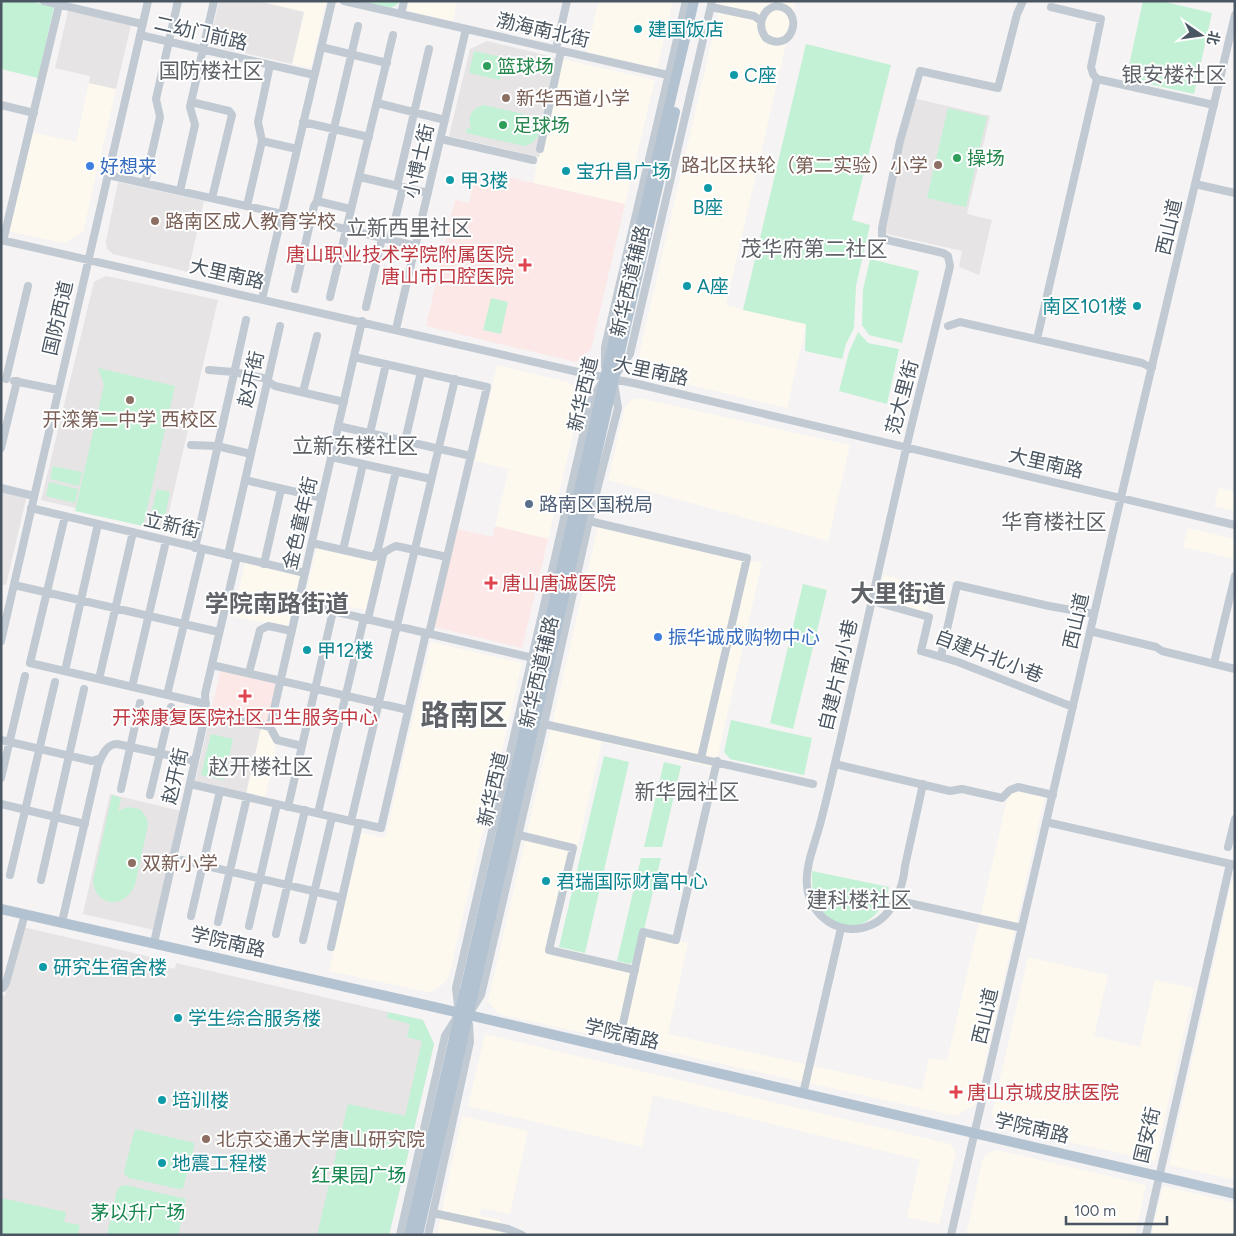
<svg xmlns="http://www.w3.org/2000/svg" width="1236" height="1236" font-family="Figtree,'Noto Sans SC',sans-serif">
<rect width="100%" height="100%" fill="#f5f3f3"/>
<!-- commercial -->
<path fill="#fdf9ef" d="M258,1H326L311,68L292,64L304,12Z
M409,1H457L453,21L407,11Z
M599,1H673L657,69L586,53Z
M721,1H795V5L726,305L806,325L787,408L647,375L639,355Z
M561,59L655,80L625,204L533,183Z
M89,83L116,89L83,232L64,243L7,231L31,132L76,142Z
M497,365L568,382L577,389L581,401L548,539L495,526L509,469L475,461Z
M639,398L850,445L828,541L608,480L625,407L633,399Z
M1219,488L1235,492V511L1214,506Z
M598,526L762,563L715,768L602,742L553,953L638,972L647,933L688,943L668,1034L922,1090L929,1058L947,1061L1010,787L1045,795L976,1104L956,1116L499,1014L488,1001Z
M1188,528L1235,539V559L1183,547Z
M317,547L385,562L374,612L305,596Z
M245,563L300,576L288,628L233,616Z
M884,575L933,587L925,616L877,604Z
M431,642L522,663L449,976L442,985L432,992H427L329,971L362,833L385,838Z
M261,728L267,729L276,748L265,798L246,794Z
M1232,880L1235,881V1180L1169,1165Z
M1028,957L1108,975L1094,1036L1140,1047L1155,980L1194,988L1155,1161L1000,1127L995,1121L992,1114Z
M485,1034L950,1144L956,1153L939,1224L907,1217L920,1160L653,1095L642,1147L468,1106Z
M462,1116L528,1131L510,1214L482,1208L479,1215L500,1220L503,1235H437Z
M998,1150L1146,1185L1135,1235H966L983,1158L988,1153Z
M1163,1186L1235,1203V1235H1151Z"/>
<!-- education -->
<path fill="#e6e4e5" d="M219,1H258L304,12L292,64L209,45Z
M68,11L131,25L116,89L89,83L90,76L55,68Z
M487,41L561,59L539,157L449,136L470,49Z
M913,98L990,116L967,214L992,220L979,275L959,267L962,251L887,234L883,229Z
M118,182L204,201L188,272L113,254L107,249L106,241Z
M106,276L218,300L165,529L41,500L94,282Z
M1,489L27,495L6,585L1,584Z
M210,716L261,728L246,794L195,782Z
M110,794L181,811L154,930L83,914Z
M23,927L164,960L163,966L175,969L176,963L423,1020L434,1044L389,1235H1V995L5,996Z"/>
<!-- medical -->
<path fill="#fce8e6" d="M476,170L625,204L591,349L576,362L426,326L455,200L469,203Z
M495,526L548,539L522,648L435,627L457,529L493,537Z
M221,669L279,682L269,724L211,711Z"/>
<!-- green -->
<path fill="#c3f1d5" d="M1,1H29L54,7L38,78L1,69Z
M361,1H399L398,4L391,8Z
M1143,1H1161L1212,13L1194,94L1126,79Z
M806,44L891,65L852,220L870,225L856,286L854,328L846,344L842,359L805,351L806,324L743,310Z
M474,51L505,58L500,80L469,73Z
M484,105L532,116L539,126C540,136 535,143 525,146L466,133L467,128L471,129C467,116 472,108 484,105Z
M948,108L987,117L966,207L927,198Z
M870,259L919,271L902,343L869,335L862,325L863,290Z
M491,298L508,302L501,334L483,330Z
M858,332L868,343L899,349L887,404L839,391L849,352Z
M98,368L175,386L143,526L75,511L104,385Z
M53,466L82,472L79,486L50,479Z
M49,482L78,489L75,503L46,496Z
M157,489L170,492L164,521L150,518Z
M803,584L827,590L793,729L770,723Z
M731,720L812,738L804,775L730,759L724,752Z
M211,734L233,739L224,780L201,775Z
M604,756L629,762L585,953L559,947Z
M664,762L681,766L662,847H644Z
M112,795L121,798L118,811L128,807L135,808L141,810L147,819L148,825L135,885C125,909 96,908 93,881Z
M641,858H661L637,959L630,964L617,961Z
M812,871L889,887C882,926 840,942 817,905C812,896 812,881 812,871Z
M388,1012L423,1020L434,1044L389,1235H317L348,1104L405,1116L422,1041L407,1037L410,1024L387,1018Z
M135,1129L195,1143L183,1188L179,1189L129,1178L125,1175L124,1171Z
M126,1185L186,1199L178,1235H107L117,1190L121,1186Z
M1,1198L66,1212L64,1222L80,1225L78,1235H1Z"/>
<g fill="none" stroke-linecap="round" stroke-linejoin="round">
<!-- minor -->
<path stroke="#c1cad2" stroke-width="8" d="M44,1L142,24
M344,1L672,76
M776,6C806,8 793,55 766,38C757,26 761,10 776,6Z
M711,7L754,16L761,21
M1051,7L1101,19L1091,67L1093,74L1097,79L1214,105
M401,14L404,1
M140,35L314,75
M321,47L387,63
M556,49L567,1
M191,102L229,111L232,115L212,198
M377,103L445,120
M1,105L34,113
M303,122L369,137
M441,139L533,160
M262,141L297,149
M540,149L561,51
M108,175L282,214L416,246
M360,177L428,193
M145,183L160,117L156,99L178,1
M1195,184L1235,193
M397,186L429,49
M180,191L195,125L190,107L214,1
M247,206L262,141L258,122L270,65
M350,209L317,201L358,26
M1,240L578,372L638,384L1235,525
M390,240L403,187
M3,241L60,1
M295,289L314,206L317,201
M330,297L393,35
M262,299L332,1
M366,307L382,238
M948,326L960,322L1142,363L1152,368
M396,329L466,29
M1037,339L1097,79
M354,357L487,387L429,634
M605,366V347L686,1
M209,370L234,372L263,378L275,386L344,402
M617,373L630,354L712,1
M6,379L28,286
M14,381L58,390
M303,392L317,336
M338,426L471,456
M370,433L386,364
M405,441L421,372
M191,445L217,446L251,454
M1,448L17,381
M331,457L431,479
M245,480L322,498
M1,488L34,496
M31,508L305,573
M65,516L30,663L206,704
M589,521L747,558L701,758
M312,543L374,557C383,555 387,549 396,546L447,557
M195,548L246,320
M343,550L363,464
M228,555L280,326
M374,557L378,549L396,471
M264,564L281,489
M14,585L219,632
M872,601L929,617L921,651L958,662L1073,707
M298,603L533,658
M368,619L383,555
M1090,631L1156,647L1162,651L1235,669
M1,641L148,1
M941,656L957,585L1049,606L1094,614
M1214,663L1235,576
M212,665L408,710
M65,671L98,524
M249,673L260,630L268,626L292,631
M99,679L133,532
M132,687L166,541
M167,695L202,549
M206,712L270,727L362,321
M544,724L813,784
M270,727L277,740L302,746
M1,740L92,761L101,758
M835,764L950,791L962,789L1002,798L1010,790L1018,787L1053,795
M1,778L25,676
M190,784L381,828L426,633
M923,784L905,866C903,888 893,916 871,925C841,938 810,917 807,886C805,867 814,846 819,828C827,799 833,771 840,742C862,644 884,547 906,449C920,388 936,327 950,266L948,256L943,253L887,240L882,236V228L900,141L920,71L998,88L1017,14L1023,1
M121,789L140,703
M150,795L171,707
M1,804L85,824
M288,807L333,611
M318,813L364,618
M351,821L455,379
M1046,822L1235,865
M515,834L573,848L549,950L635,970
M1228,847L1235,819
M173,858L342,898L359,823
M10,875L55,682
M41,880L84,689
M895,900L1022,928
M191,916L220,791
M62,922L98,765C102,756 106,744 117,744L195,761
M218,922L247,797
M249,926L277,804
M276,934L305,810
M303,940L332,817
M154,943L206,712L205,694L237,557
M331,947L342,898
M1,988H3L6,983L25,914
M471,1011L481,995L544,724L589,521L618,408L614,383
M617,1051L643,932L676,940L717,761
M803,1094L841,928
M433,1213L508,1229L522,1235
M400,1235L445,1036L459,1014L456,988L591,401L601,384
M428,1235L470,1042L469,1024
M951,1235L1125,480L1235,15
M1146,1235L1230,864"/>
<!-- major -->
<path stroke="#b3c2d1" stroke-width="10" d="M1,909L430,1006L1235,1194
M409,1235L605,377L694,1
M418,1235L675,112"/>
</g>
<!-- markers -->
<g fill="#0f9aa8" stroke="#fff" stroke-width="2">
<circle cx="638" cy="29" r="5"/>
<circle cx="734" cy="75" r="5"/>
<circle cx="566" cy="171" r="5"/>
<circle cx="450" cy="180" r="5"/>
<circle cx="708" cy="188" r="5"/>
<circle cx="687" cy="286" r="5"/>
<circle cx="1137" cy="306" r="5"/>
<circle cx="307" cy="650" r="5"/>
<circle cx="546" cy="881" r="5"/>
<circle cx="43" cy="967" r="5"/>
<circle cx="178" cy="1018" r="5"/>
<circle cx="162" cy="1100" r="5"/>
<circle cx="162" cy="1163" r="5"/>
</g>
<g fill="#2e9e5b" stroke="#fff" stroke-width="2">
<circle cx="487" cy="66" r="5"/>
<circle cx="503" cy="125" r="5"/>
<circle cx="957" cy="158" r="5"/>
</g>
<g fill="#8d6e63" stroke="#fff" stroke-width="2">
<circle cx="506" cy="98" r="5"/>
<circle cx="938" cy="165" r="5"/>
<circle cx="155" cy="221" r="5"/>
<circle cx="130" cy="400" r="5"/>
<circle cx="132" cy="863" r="5"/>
<circle cx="206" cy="1139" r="5"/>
</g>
<g fill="#3f7fe0" stroke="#fff" stroke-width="2">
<circle cx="90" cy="166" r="5"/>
<circle cx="658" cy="637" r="5"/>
</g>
<g fill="#e0444e" stroke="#fff" stroke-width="2">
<path d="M522.5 257.5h5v5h5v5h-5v5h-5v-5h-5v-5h5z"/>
<path d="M488.5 575.5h5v5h5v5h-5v5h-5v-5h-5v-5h5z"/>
<path d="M242.5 688.5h5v5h5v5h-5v5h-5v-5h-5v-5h5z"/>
<path d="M953.5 1084.5h5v5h5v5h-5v5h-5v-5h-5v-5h5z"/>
</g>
<circle fill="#5c6f8a" stroke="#fff" stroke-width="2" cx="529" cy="504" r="5"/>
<g text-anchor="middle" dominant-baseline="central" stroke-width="4" stroke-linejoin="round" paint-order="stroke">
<!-- culture labels -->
<g font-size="19" fill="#0d838f" stroke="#fff" text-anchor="start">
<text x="648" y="29">建国饭店</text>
<text x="744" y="75">C座</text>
<text x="576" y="171">宝升昌广场</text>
<text x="460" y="180">甲3楼</text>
<text x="708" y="207" text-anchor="middle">B座</text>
<text x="697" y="286">A座</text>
<text x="1127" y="306" text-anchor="end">南区101楼</text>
<text x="317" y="650">甲12楼</text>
<text x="556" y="881">君瑞国际财富中心</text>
<text x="53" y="967">研究生宿舍楼</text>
<text x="188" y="1018">学生综合服务楼</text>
<text x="172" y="1100">培训楼</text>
<text x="172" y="1163">地震工程楼</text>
</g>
<!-- street labels -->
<g font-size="19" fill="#4a5661" stroke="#fff">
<text transform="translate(543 30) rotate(13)">渤海南北街</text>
<text transform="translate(201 33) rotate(13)">二幼门前路</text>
<text transform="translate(419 161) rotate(-77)">小博士街</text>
<text transform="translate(1169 227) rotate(-77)">西山道</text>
<text transform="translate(227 274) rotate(13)">大里南路</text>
<text transform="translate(630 281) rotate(-77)">新华西道辅路</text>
<text transform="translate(58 318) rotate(-77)">国防西道</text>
<text transform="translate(651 371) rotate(12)">大里南路</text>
<text transform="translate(251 379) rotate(-77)">赵开街</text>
<text transform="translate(583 394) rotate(-77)">新华西道</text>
<text transform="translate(902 397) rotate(-75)">范大里街</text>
<text transform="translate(1046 463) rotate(13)">大里南路</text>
<text transform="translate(300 523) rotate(-77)">金色童年街</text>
<text transform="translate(172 525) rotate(13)">立新街</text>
<text transform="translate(1076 621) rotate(-77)">西山道</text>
<text transform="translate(989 656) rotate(21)">自建片北小巷</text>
<text transform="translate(539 672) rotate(-77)">新华西道辅路</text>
<text transform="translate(838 675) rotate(-77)">自建片南小巷</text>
<text transform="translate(175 776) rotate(-77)">赵开街</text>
<text transform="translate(493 789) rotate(-77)">新华西道</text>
<text transform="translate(228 942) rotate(13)">学院南路</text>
<text transform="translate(985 1016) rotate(-77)">西山道</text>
<text transform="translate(622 1034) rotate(13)">学院南路</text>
<text transform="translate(1032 1128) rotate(13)">学院南路</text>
<text transform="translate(1147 1135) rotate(-77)">国安街</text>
</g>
<!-- leisure labels -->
<g font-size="19" fill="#27864d" stroke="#fff" text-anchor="start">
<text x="497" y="66">篮球场</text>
<text x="513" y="125">足球场</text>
<text x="967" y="158">操场</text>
</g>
<!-- education labels -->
<g font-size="19" fill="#785e54" stroke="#fff" text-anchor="start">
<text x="516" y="98">新华西道小学</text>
<text x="928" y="165" text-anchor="end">路北区扶轮（第二实验）小学</text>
<text x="165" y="221">路南区成人教育学校</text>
<text x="130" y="419" text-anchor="middle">开滦第二中学 西校区</text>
<text x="142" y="863">双新小学</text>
<text x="216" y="1139">北京交通大学唐山研究院</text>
</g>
<!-- shop labels -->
<g font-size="19" fill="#366cbe" stroke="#fff" text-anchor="start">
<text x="100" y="166">好想来</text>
<text x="668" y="637">振华诚成购物中心</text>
</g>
<!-- health labels -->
<g font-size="19" fill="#be3a42" stroke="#fff" text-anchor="start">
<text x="514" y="254" text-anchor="end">唐山职业技术学院附属医院<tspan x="514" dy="22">唐山市口腔医院</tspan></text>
<text x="502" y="583">唐山唐诚医院</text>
<text x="245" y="717" text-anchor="middle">开滦康复医院社区卫生服务中心</text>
<text x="967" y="1092">唐山京城皮肤医院</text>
</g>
<!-- service labels -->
<g font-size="19" fill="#4e5e75" stroke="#fff" text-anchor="start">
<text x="539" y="504">路南区国税局</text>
</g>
<!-- park labels -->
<g font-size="19" fill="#17864f" stroke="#fff">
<text x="359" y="1175">红果园广场</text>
<text x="138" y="1212">茅以升广场</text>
</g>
<!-- quarter labels -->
<g font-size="21" fill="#5f6368" stroke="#fff">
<text x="211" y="70">国防楼社区</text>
<text x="1174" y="74">银安楼社区</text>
<text x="409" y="227">立新西里社区</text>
<text x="814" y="248">茂华府第二社区</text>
<text x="355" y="445">立新东楼社区</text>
<text x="1054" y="521">华育楼社区</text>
<text x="261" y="766">赵开楼社区</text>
<text x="687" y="791">新华园社区</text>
<text x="859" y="899">建科楼社区</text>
</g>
<!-- district labels -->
<g font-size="24" font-weight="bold" fill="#5f6368" stroke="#fff">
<text x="898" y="593">大里街道</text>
<text x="277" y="603">学院南路街道</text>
</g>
<!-- town labels -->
<g font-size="29" font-weight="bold" fill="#5f6368" stroke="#fff">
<text x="464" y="714">路南区</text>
</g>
</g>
<!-- border -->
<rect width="1236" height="1236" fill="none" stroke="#4a5661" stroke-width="5"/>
<!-- north arrow -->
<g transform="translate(1201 35) rotate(103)" stroke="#ffffff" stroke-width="4" paint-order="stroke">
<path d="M0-4L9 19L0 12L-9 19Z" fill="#4a5661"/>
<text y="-8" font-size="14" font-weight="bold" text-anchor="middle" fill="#4a5661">北</text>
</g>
<!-- scale -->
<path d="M1066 1216v8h101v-8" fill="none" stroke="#4a5661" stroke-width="2.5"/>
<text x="1074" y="1216" font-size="15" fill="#4a5661" stroke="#ffffff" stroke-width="4" paint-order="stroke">100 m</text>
</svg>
